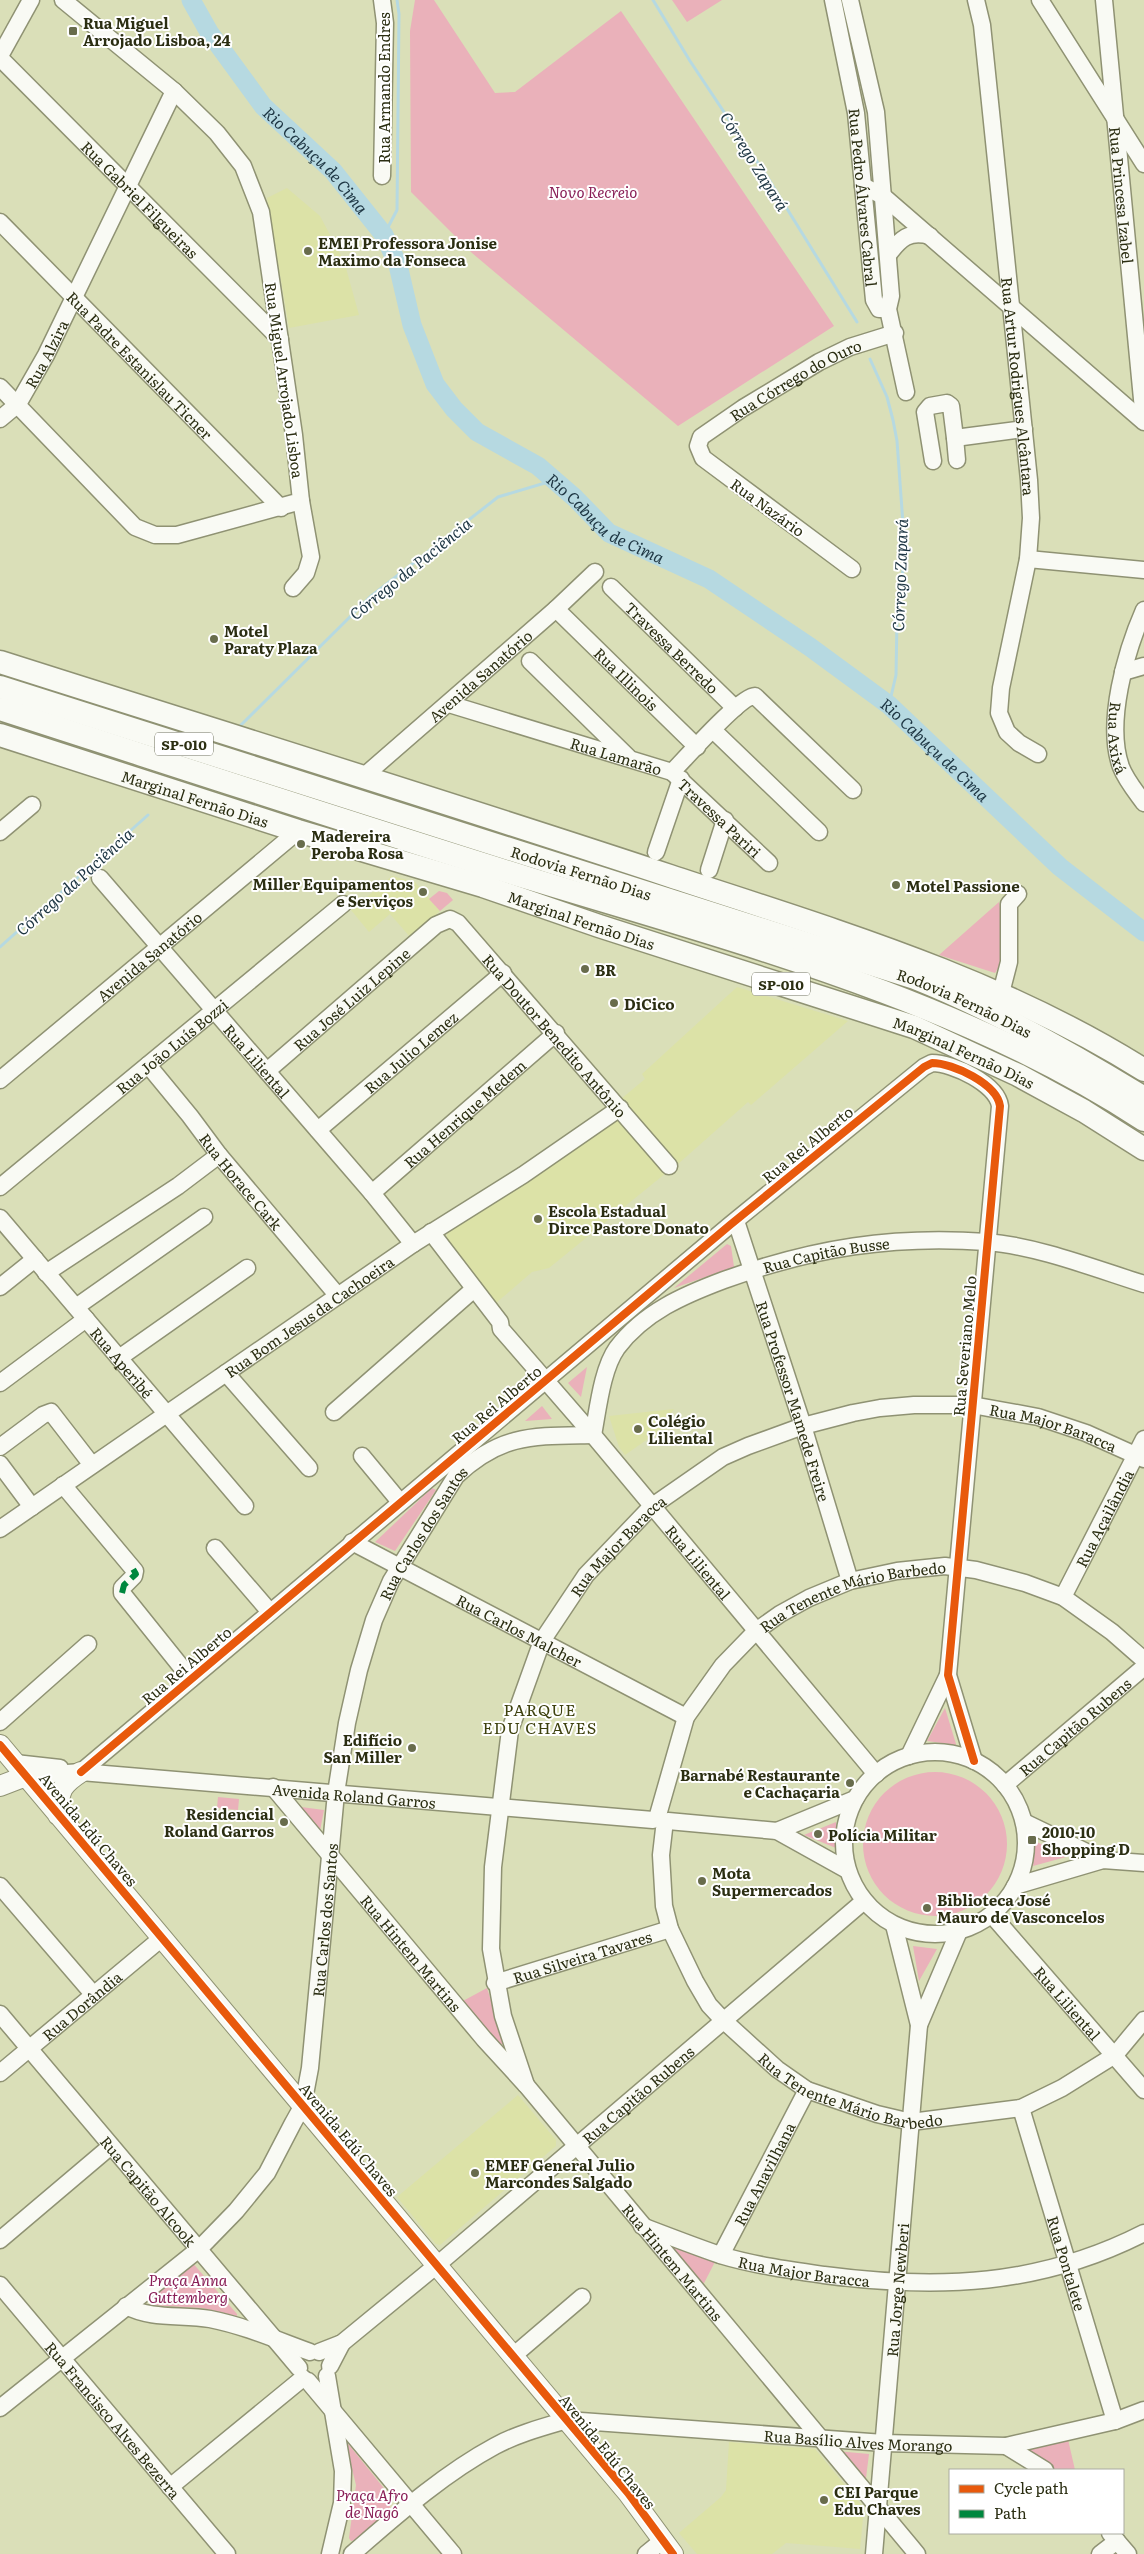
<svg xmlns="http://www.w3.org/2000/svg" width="1144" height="2554" font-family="Literata,serif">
<rect width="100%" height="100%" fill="#dadfb8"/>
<!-- built -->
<path fill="#dce2a7" d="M287,188L320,216L344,261L359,315L289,328L267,198Z
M392,876L415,882L440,911L411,938L390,914L369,932L351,910Z
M737,987L848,1021L751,1105L748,1102L678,1164L621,1099L645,1079L642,1074Z
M619,1118L666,1173L549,1268L532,1272L496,1303L447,1240V1232Z
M674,1409L671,1413L675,1420L625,1455L619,1447L609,1416Z
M518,2095L556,2140V2146L440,2245L436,2244L397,2197Z
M729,2442L815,2449L864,2508L860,2549L786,2543L772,2554H697L679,2533L721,2497L726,2490Z"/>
<!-- green -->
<path fill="#eab1ba" d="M415,0H434L495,93L515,92L621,11L834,326L678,426L472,253L411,192L410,31Z
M672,0H722L687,22Z
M439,891L447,893L453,900L440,911L429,899Z
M999,902L1001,915V963L995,973L939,955Z
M727,1244L731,1246L734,1267L674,1288Z
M587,1367L581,1397L568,1383Z
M542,1406L552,1419L525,1421Z
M432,1488L436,1490L395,1551L375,1542Z
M945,1708L956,1744V1745L927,1741Z
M863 1844a72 72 0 1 1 144 0a72 72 0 1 1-144 0Z
M218,1797L239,1799L238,1810L217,1808Z
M301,1807L324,1810L320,1831L316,1832Z
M836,1822V1848L804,1835Z
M1035,1841L1066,1857L1033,1866Z
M913,1946L937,1949L919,1981Z
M487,1988L504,2043L501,2045L461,2002Z
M659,2239L717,2258L701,2289Z
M191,2261L237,2314V2316L203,2308L150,2305L147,2299Z
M1067,2435L1075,2470H1055L1016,2447Z
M345,2440L391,2497C394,2515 369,2530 356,2540L351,2541L349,2538L356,2485Z
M836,2451L869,2454L865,2486Z"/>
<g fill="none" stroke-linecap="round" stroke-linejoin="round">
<!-- stream -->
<path stroke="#b6d9e1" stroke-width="3" d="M653,0L690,61L768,178L857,322
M384,235L397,210L399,14L397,0
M870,359L887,397L893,420L897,441L904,538L903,569L897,620L896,675L889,705
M240,726L370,597L498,497L555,480
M0,947L148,815"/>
<!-- river -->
<path stroke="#b6d9e1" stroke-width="19" id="s1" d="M191,0L209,32L263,106L333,171L384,235L398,265L412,325L435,384L454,409L477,432L538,466L575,498L609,533L709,579L810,647L889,705L1060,867L1144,932"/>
<defs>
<g id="minor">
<path d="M382,0L385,23L382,176"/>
<path id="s2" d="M833,0L856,113L874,300L879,309H888"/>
<path d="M850,0L876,112L891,296L888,309L906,392"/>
<path id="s3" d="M976,0L982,25L1029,480L1031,518L1028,559L1001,688L999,713L1007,732L1019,743L1038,754"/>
<path d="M1040,0L1144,164"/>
<path id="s4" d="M1104,0L1144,420"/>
<path d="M0,56L31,0"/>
<path id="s5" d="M0,58L280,339"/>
<path d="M863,186L883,196L1144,422"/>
<path id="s6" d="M0,222L281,508"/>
<path d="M888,255C900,239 909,230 930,236"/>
<path d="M0,387L135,527L155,535H177L301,501L294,435L261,212L243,166L217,133L174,91L63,0"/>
<path id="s7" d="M0,419L18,404L46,355L174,91"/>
<path d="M955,438L957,460"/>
<path d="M933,461L925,412L930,406L947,403L951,406L955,438L1024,429"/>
<path d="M1028,559L1144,570"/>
<path id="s8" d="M852,569L703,458L698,446L701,437L743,408L819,362L850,347L895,333"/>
<path id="s9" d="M611,587L735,708"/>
<path d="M293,588L306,573L311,557L301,501"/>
<path id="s10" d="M556,609L697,747"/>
<path id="s11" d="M1144,610C1126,651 1105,723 1121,767C1126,780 1136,792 1144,803"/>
<path d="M530,661L628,757"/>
<path d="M1123,672L1144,666"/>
<path id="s12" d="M449,704L672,772C685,759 740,696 755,696L853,790"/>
<path d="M713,730L819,832"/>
<path id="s13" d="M672,772L769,863"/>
<path id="s14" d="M363,777L556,609L595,572"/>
<path d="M0,832L32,805"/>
<path d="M656,852L681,779"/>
<path d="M709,870L725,820"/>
<path id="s15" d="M100,878L372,1193L413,1244"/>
<path d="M1001,993L1009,962V904L1018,894"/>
<path id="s16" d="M148,1065L190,1116L219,1155L338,1296"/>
<path id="s17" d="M267,1071L436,925L450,919L458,923L669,1166"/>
<path id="s18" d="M0,1080L298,831"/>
<path id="s19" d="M318,1130L503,973"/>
<path id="s20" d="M0,1187L343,904"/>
<path id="s21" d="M372,1193L556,1033"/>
<path id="s22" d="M0,1218L245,1506"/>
<path id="s23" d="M736,1221L803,1426L850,1581"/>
<path id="s24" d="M431,1232L500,1322L501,1329L593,1435L876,1774"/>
<path d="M46,1273L178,1186L219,1155"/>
<path d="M0,1287L35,1259"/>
<path d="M76,1307L204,1217"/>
<path d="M119,1358L247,1268"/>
<path d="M226,1373L309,1468"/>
<path d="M0,1383L86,1319"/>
<path d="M334,1412L474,1289"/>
<path id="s25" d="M593,1435C598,1409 602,1369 617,1348C644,1312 684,1295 724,1280C813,1248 893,1235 987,1242C1037,1246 1096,1269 1144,1284"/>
<path d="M0,1447L43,1415L51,1412L92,1465"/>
<path d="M362,1456L400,1502"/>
<path d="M0,1464L32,1507"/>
<path d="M63,1485L135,1571L134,1576L122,1588V1593L191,1679"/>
<path id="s26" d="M0,1529L413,1244L523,1175L620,1108"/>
<path id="s27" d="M352,1542L686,1717"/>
<path d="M215,1548L270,1612"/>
<path id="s28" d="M1063,1597L1144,1439"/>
<path d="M0,1722L88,1644"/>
<circle cx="935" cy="1843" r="91"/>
<path d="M909,1756L948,1675"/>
<path d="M15,1763L60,1768"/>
<path d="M81,1772L730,1225L924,1067L932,1063C953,1063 997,1084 1000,1106L948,1675L974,1761"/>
<path id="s29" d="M26,1776L81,1772L653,1820"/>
<path id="s30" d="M1005,1785L1144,1667"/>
<path id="s31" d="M273,1787L484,2039L526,2085L917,2554"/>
<path id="s32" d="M658,1815L686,1717L723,1665L756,1631L780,1614L809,1598L850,1581L897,1571L945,1566L976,1570L1025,1583L1063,1597L1112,1632L1144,1660"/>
<path d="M668,1821L777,1831L847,1870"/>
<path d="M1024,1822L1103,1860"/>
<path id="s33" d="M664,1829L661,1855L664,1906L670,1929L695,1981L709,2005L723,2020L777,2069L807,2090L877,2114L911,2122L1021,2108L1062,2088L1115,2055L1144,2020"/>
<path d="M777,1831L855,1799"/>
<path d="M0,1886L93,1994"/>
<path d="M1015,1886L1103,1860L1144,1863"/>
<path id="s34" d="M992,1915L1144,2090"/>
<path id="s35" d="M495,1983L670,1929"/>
<path id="s36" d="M0,2014L299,2368"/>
<path d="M919,2025L959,1931"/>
<path id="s37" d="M0,2073L163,1937"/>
<path id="s38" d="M526,2085L503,2016L491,1949L493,1867L510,1730L542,1641L586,1575L651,1507L723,1457L748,1446L803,1426L853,1413L880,1408L914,1405H972L1038,1417L1086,1433L1144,1459"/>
<path id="s39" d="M1021,2108L1115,2421"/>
<path id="s40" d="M642,2226C668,2236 694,2246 720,2255C753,2265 789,2270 824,2275C938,2290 1040,2286 1144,2233"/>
<path d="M0,2240L111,2146"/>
<path id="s41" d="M721,2255L807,2090"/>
<path id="s42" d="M0,2285L227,2554"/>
<path d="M126,2306C152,2320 182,2314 210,2319C245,2326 277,2340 310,2352"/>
<path id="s43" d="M319,2352L342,2343L437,2265L864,1901"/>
<path d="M513,2356L582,2297"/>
<path d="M330,2366L342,2343"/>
<path d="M327,2376L343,2471L342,2503L330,2554"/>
<path d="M308,2381L453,2554"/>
<path id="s44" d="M0,2408L199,2249L236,2211L267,2173L293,2123L303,2105L310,2068L336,1793L347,1723L359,1670L374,1620L391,1581L456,1476C502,1433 534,1436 593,1435"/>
<path d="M1006,2446L1045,2470"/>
<path d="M170,2487L303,2378"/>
<path d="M1110,2533L1128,2554"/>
<path id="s45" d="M352,2554C396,2516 443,2474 495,2446C517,2434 543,2427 567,2420L884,2443L1006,2446L1115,2421L1144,2410"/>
<path d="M646,2554L662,2541"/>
<path id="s46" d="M874,2554L919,2025L894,1925"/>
<path d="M1100,2554L1117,2541"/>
</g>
<path id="major" d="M0,1745L628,2493L673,2554
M0,1786L26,1776
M58,1815C59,1790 61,1785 81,1772"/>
<g id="highway">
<path d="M0,662C223,733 447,802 670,876C833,930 998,978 1144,1070"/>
<path id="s47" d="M0,687L915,978C995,1010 1071,1053 1144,1098"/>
<path d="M0,709C177,766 353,824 531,879C741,943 958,999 1144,1120"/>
<path id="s48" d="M0,735L298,831L483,886L599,926L914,1027L1018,1075L1084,1111L1144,1149"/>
</g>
</defs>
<!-- minor casing -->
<use href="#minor" stroke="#8f9273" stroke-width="19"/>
<!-- major casing -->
<use href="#major" stroke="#8f9273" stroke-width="22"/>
<!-- highway casing -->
<use href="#highway" stroke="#8f9273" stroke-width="25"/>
<!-- minor -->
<use href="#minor" stroke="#f9faf4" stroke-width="16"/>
<!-- major -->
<use href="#major" stroke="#f9faf4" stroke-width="20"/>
<!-- highway -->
<use href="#highway" stroke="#f9faf4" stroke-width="22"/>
<!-- quiet -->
<path stroke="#00873e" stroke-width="6" stroke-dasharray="12 6" stroke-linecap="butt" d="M122,1593L124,1585L136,1574L133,1569"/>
<defs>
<path id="cycleway" d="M0,1745L628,2493L673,2554
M81,1772L730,1225L924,1067L932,1063C953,1063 997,1084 1000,1106L948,1675L974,1761"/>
</defs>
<!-- cycleway casing -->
<use href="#cycleway" stroke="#fff" stroke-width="11"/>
<!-- cycleway -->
<use href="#cycleway" stroke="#e8590c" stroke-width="8"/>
</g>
<!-- markers -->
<g fill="#686c4c" stroke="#fff" stroke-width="2">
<rect x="68" y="26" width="10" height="10" rx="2.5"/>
<circle cx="308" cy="251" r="5"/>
<circle cx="214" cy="639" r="5"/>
<circle cx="301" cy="844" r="5"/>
<circle cx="896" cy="885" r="5"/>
<circle cx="423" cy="892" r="5"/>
<circle cx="585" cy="969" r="5"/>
<circle cx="614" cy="1003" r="5"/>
<circle cx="538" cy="1219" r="5"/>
<circle cx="638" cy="1429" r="5"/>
<circle cx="412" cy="1748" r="5"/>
<circle cx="850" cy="1783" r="5"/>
<circle cx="284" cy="1822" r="5"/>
<circle cx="818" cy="1834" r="5"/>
<rect x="1027" y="1835" width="10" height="10" rx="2.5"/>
<circle cx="702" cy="1881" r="5"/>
<circle cx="927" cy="1908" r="5"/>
<circle cx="475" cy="2173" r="5"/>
<circle cx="824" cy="2500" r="5"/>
</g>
<g text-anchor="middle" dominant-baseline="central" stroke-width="4" stroke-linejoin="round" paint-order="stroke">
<!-- shield labels -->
<g fill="#fff" stroke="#6b6d59" stroke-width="1">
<rect x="155" y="732.5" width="58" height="23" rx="4"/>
<rect x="752" y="972.5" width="58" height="23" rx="4"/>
</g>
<g font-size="14" font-weight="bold" fill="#2b2e12">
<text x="184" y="744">SP-010</text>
<text x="781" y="984">SP-010</text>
</g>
<!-- poi labels -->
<g font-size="15" font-weight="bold" fill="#2b2e12" stroke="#fff" text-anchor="start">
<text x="83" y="22">Rua Miguel<tspan x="83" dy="17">Arrojado Lisboa, 24</tspan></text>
<text x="318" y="242">EMEI Professora Jonise<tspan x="318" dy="17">Maximo da Fonseca</tspan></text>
<text x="224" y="630">Motel<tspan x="224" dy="17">Paraty Plaza</tspan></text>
<text x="311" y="835">Madereira<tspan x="311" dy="17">Peroba Rosa</tspan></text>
<text x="413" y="883" text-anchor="end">Miller Equipamentos<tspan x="413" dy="17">e Serviços</tspan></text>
<text x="906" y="885">Motel Passione</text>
<text x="595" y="969">BR</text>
<text x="624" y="1003">DiCico</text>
<text x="548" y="1210">Escola Estadual<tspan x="548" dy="17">Dirce Pastore Donato</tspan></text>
<text x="648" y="1420">Colégio<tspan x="648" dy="17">Liliental</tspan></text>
<text x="402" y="1739" text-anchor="end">Edifício<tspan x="402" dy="17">San Miller</tspan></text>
<text x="840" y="1774" text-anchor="end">Barnabé Restaurante<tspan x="840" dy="17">e Cachaçaria</tspan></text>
<text x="274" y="1813" text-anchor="end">Residencial<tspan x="274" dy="17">Roland Garros</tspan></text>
<text x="1042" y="1831">2010-10<tspan x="1042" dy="17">Shopping D</tspan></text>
<text x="828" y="1834">Polícia Militar</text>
<text x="712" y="1872">Mota<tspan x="712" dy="17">Supermercados</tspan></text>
<text x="937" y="1899">Biblioteca José<tspan x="937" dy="17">Mauro de Vasconcelos</tspan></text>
<text x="485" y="2164">EMEF General Julio<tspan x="485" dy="17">Marcondes Salgado</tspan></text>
<text x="834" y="2491">CEI Parque<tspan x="834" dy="17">Edu Chaves</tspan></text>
</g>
<!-- street labels -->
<g font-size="15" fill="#2b2e12" stroke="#fff">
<text transform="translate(383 88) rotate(-90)">Rua Armando Endres</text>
<text stroke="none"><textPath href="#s4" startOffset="196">Rua Princesa Izabel</textPath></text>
<text stroke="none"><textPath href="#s5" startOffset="199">Rua Gabriel Filgueiras</textPath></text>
<text stroke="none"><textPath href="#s2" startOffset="200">Rua Pedro Álvares Cabral</textPath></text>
<text stroke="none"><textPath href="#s7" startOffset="81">Rua Alzira</textPath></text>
<text stroke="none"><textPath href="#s6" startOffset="200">Rua Padre Estanislau Ticner</textPath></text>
<text transform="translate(285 380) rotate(82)">Rua Miguel Arrojado Lisboa</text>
<text stroke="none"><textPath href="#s8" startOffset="319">Rua Córrego do Ouro</textPath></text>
<text stroke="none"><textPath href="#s3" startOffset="389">Rua Artur Rodrigues Alcântara</textPath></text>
<text transform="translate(768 507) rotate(36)">Rua Nazário</text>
<text stroke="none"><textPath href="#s9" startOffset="86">Travessa Berredo</textPath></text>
<text stroke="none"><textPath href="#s14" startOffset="155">Avenida Sanatório</textPath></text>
<text stroke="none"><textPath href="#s10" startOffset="99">Rua Illinois</textPath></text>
<text stroke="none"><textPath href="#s11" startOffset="132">Rua Axixá</textPath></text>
<text stroke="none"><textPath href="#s12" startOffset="175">Rua Lamarão</textPath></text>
<text stroke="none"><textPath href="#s48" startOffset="205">Marginal Fernão Dias</textPath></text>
<text stroke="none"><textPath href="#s13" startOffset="66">Travessa Pariri</textPath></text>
<text stroke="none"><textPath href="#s47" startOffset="610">Rodovia Fernão Dias</textPath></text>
<text stroke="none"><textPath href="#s48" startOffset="610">Marginal Fernão Dias</textPath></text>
<text stroke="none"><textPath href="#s18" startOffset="194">Avenida Sanatório</textPath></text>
<text stroke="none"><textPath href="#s17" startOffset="111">Rua José Luiz Lepine</textPath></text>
<text stroke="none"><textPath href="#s47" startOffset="1015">Rodovia Fernão Dias</textPath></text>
<text stroke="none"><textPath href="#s17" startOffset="396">Rua Doutor Benedito Antônio</textPath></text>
<text stroke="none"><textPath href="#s20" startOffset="222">Rua João Luís Bozzi</textPath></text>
<text stroke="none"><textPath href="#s19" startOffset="121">Rua Julio Lemez</textPath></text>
<text stroke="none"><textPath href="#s48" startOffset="1015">Marginal Fernão Dias</textPath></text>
<text stroke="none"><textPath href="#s15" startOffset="241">Rua Liliental</textPath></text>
<text stroke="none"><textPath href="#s21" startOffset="122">Rua Henrique Medem</textPath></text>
<text transform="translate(807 1144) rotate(-39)">Rua Rei Alberto</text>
<text stroke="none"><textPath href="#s16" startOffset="149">Rua Horace Cark</textPath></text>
<text stroke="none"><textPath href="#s25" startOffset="325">Rua Capitão Busse</textPath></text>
<text stroke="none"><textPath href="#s26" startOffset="375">Rua Bom Jesus da Cachoeira</textPath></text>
<text transform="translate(964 1346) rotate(-85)">Rua Severiano Melo</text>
<text stroke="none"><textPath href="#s22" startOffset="189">Rua Aperibé</textPath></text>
<text stroke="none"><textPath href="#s23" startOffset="189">Rua Professor Mamede Freire</textPath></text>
<text transform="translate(496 1404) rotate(-40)">Rua Rei Alberto</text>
<text stroke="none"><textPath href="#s38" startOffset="1058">Rua Major Baracca</textPath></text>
<text stroke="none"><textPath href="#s28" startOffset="89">Rua Açailândia</textPath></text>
<text stroke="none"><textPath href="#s44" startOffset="1025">Rua Carlos dos Santos</textPath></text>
<text stroke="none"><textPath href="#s38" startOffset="578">Rua Major Baracca</textPath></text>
<text stroke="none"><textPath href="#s24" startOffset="426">Rua Liliental</textPath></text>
<text stroke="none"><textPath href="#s32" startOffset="318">Rua Tenente Mário Barbedo</textPath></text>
<text stroke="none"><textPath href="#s27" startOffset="189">Rua Carlos Malcher</textPath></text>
<text transform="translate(186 1665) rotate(-40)">Rua Rei Alberto</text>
<text stroke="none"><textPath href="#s30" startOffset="91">Rua Capitão Rubens</textPath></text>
<text stroke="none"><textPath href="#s29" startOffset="329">Avenida Roland Garros</textPath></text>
<text transform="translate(89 1829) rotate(50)">Avenida Edú Chaves</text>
<text stroke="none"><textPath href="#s44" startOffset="620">Rua Carlos dos Santos</textPath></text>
<text stroke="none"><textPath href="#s31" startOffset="216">Rua Hintem Martins</textPath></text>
<text stroke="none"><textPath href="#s35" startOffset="91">Rua Silveira Tavares</textPath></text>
<text stroke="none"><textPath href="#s34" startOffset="116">Rua Liliental</textPath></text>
<text stroke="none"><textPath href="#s37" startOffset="106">Rua Dorândia</textPath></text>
<text stroke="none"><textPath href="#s33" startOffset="358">Rua Tenente Mário Barbedo</textPath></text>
<text stroke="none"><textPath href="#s43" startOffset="411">Rua Capitão Rubens</textPath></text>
<text transform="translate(349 2139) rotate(50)">Avenida Edú Chaves</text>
<text stroke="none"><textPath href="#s41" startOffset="92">Rua Anavilhana</textPath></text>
<text stroke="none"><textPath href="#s36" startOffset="231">Rua Capitão Alcook</textPath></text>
<text stroke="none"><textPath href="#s31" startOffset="621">Rua Hintem Martins</textPath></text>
<text stroke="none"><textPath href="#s39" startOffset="162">Rua Pontalete</textPath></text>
<text stroke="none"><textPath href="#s40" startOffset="169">Rua Major Baracca</textPath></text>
<text stroke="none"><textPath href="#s46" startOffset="265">Rua Jorge Newberi</textPath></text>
<text stroke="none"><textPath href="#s42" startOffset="176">Rua Francisco Alves Bezerra</textPath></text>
<text stroke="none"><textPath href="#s45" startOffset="548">Rua Basílio Alves Morango</textPath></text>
<text transform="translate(608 2451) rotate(51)">Avenida Edú Chaves</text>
</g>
<!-- park labels -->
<g font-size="15" font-style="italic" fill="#8a2058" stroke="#fff">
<text x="593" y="191">Novo Recreio</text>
<text x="188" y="2279">Praça Anna<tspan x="188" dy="17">Guttemberg</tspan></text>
<text x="372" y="2494">Praça Afro<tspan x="372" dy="17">de Nagô</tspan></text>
</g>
<!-- water labels -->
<g font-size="16" font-style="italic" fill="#1d3542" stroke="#fff">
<text stroke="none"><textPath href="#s1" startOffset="204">Rio Cabuçu de Cima</textPath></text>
<text transform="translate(755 161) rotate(58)">Córrego Zapará</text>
<text stroke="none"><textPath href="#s1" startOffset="684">Rio Cabuçu de Cima</textPath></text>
<text transform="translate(410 568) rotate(-39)">Córrego da Paciência</text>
<text transform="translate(899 575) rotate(-88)">Córrego Zapará</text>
<text stroke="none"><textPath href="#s1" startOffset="1089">Rio Cabuçu de Cima</textPath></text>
<text transform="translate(74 881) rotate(-42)">Córrego da Paciência</text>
</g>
<!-- neighbourhood labels -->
<g font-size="16" letter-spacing="1" fill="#3e410e" stroke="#fff">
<text x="540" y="1709">PARQUE<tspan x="540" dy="18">EDU CHAVES</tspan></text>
</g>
</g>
<!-- legend -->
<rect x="949" y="2469" width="175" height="65" fill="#ffffff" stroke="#aaaba0"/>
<rect x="959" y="2485" width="25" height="8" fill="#e8590c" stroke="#aaaba0"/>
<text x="994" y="2494" font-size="15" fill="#2b2e12">Cycle path</text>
<rect x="959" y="2510" width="25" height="8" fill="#00873e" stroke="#aaaba0"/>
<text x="994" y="2519" font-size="15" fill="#2b2e12">Path</text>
</svg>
